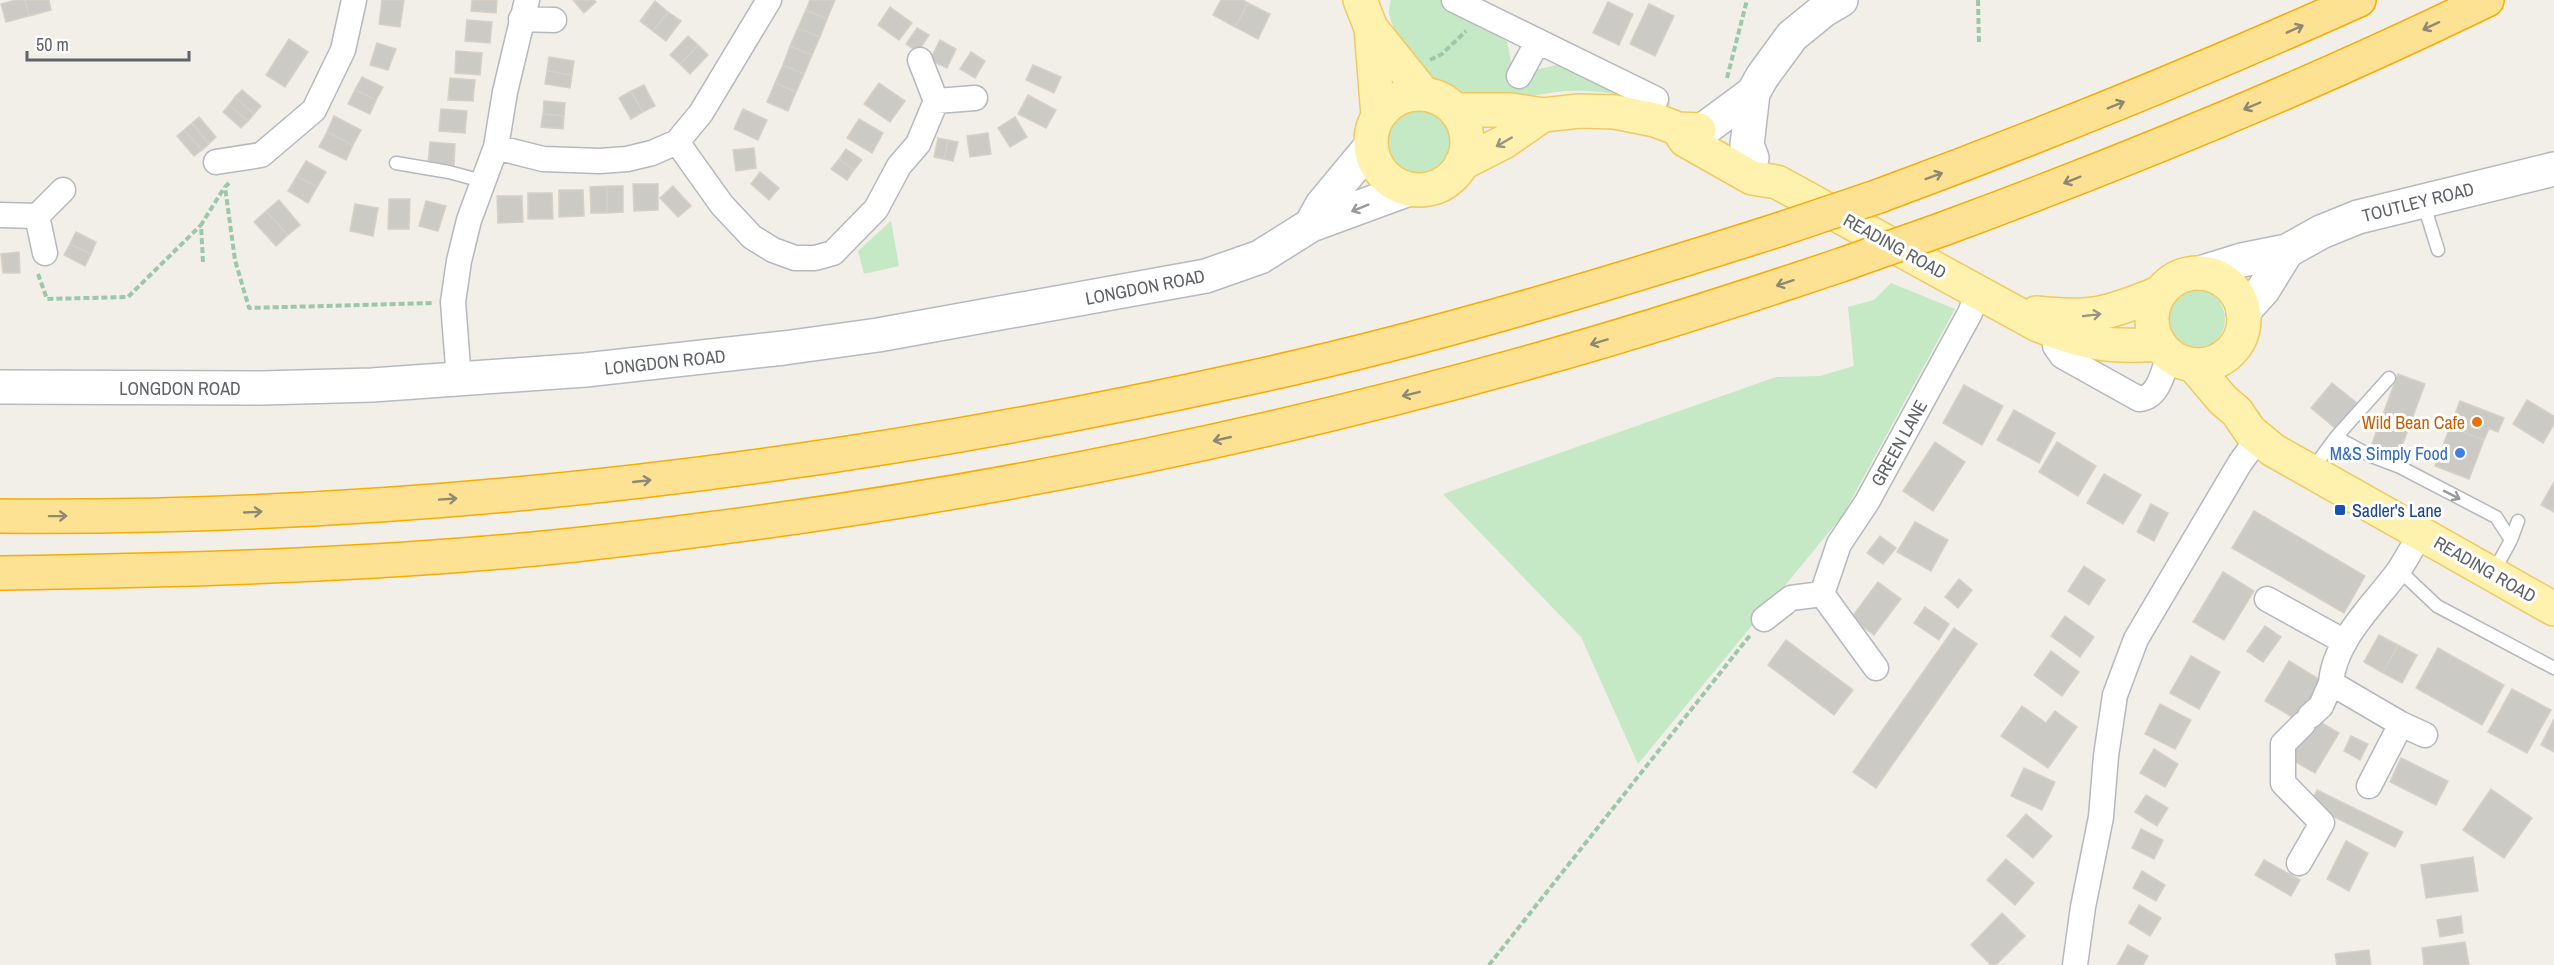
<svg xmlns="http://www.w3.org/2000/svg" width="2554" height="965" font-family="'Archivo Narrow',sans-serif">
<rect width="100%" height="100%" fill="#f1efe8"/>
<!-- green -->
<path fill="#c5e8c5" d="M1391,0H1442L1496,32L1507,42L1512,66L1535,70L1560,64L1649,93L1670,102V106C1636,97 1601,89 1566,91C1552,92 1539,95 1525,97C1515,98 1504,97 1494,97C1447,95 1426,81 1402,42C1394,28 1385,16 1391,0Z
M1386 142a32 32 0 1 1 64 0a32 32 0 1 1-64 0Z
M891,221L899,266L864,274L858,251Z
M1891,283L1955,309L1843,515L1638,764L1581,637L1443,494L1776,377L1820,376L1854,366L1848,307L1874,300Z
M2165 319a30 30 0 1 1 60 0a30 30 0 1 1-60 0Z"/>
<!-- building -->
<path fill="#cccac5" stroke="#d6d1c6" stroke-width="1.5" d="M16,0H25L29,16L6,22L1,4Z
M25,0H49L51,10L29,16Z
M382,0H404L400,27L379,24Z
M472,0H497L496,13L471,11Z
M573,0H594L596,2L584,13Z
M810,0H835L827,19L806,10Z
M1221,0H1243L1248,3L1235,27L1213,15Z
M655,1L668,12L653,31L640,21Z
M1608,2L1633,14L1619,45L1593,33Z
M1248,3L1270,14L1258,39L1235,27Z
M1649,4L1674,16L1655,56L1630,44Z
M890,7L912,23L899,40L878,25Z
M806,10L827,19L820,37L798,28Z
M668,12L681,21L666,41L653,31Z
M467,20L492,22L490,43L465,41Z
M798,28L820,37L812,55L790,46Z
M917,28L929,35L918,52L906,44Z
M688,36L698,45L680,64L670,55Z
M289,39L308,52L285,87L266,75Z
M940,40L956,49L947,68L930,60Z
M377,43L396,49L388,70L370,65Z
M698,45L708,55L690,74L680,64Z
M790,46L812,55L804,74L783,65Z
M456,51L482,53L480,75L455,73Z
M971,52L985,61L975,78L960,69Z
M549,57L574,61L572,75L547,71Z
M783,65L804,74L796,92L775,83Z
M1033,65L1061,77L1054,93L1026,80Z
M547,71L572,75L570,88L545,84Z
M362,77L383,87L376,100L355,90Z
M450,78L475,80L473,101L448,100Z
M775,83L796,92L788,111L767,102Z
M879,83L905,101L890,122L864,104Z
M644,85L655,106L643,112L631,91Z
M242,90L261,106L254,114L235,97Z
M355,90L376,100L370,114L348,104Z
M631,91L643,112L631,119L619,98Z
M1028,95L1056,110L1046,128L1018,114Z
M235,97L254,114L248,121L229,105Z
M544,101L565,103L564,116L543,114Z
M229,105L248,121L241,128L223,112Z
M441,109L467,111L465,133L439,131Z
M743,109L767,120L758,140L734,129Z
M543,114L564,116L563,129L541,127Z
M334,116L361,130L353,145L327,132Z
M199,117L216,137L209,144L192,123Z
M1015,117L1027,137L1010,147L998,128Z
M859,119L883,133L872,153L847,138Z
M192,123L209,144L202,150L184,130Z
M184,130L202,150L194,156L177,136Z
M327,132L353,145L346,160L319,147Z
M988,133L991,154L970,157L967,136Z
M938,138L948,140L944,159L934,157Z
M948,140L958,142L953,161L944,159Z
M430,142L455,144L454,165L428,163Z
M754,148L756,168L736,171L733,150Z
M846,149L862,160L854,170L839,159Z
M839,159L854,170L847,180L831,169Z
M306,161L326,172L317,187L297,176Z
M760,172L779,188L769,200L751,184Z
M297,176L317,187L308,203L288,191Z
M633,184H658V210L634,211Z
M607,186H623V212L607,213Z
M607,186V213H591L590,187Z
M673,186L691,206L678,217L660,198Z
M559,190H583L584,216L559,217Z
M528,193H552L553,219H528Z
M497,196H522L523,222L498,223Z
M389,199H410L409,229H388Z
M279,200L300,225L288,235L266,211Z
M426,201L446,206L438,231L419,226Z
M355,204L378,208L373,236L350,231Z
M266,211L288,235L276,246L254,222Z
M76,232L96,242L91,254L70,244Z
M70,244L91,254L85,266L64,255Z
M19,252L20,273H3L1,254Z
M2398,374L2425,384L2393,470L2366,460Z
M2332,383L2357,403L2336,429L2311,408Z
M1964,385L2003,406L1982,445L1943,423Z
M2527,400L2554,416V424L2543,443L2513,424Z
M2460,401L2504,418L2498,432L2489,428L2484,440L2450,427Z
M2014,410L2055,433L2039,463L1997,440Z
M2450,427L2484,440L2469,479L2435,466Z
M1935,442L1965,462L1933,511L1903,491Z
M2057,442L2096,466L2078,496L2039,472Z
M2104,474L2141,495L2123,524L2087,503Z
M2554,482V512L2541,505Z
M2151,504L2168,513L2154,541L2137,532Z
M2254,511L2365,576L2344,613L2232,548Z
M1915,522L1948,540L1931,571L1897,552Z
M1880,536L1896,548L1883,564L1867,553Z
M2084,566L2105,580L2089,605L2068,591Z
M2223,572L2254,591L2224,640L2193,622Z
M1959,579L1972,590L1958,608L1945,597Z
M1878,582L1901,599L1874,635L1851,618Z
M1925,607L1949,624L1939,640L1914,623Z
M2065,616L2094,637L2080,657L2051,636Z
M2265,626L2281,637L2263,662L2247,651Z
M1954,628L1977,644L1876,788L1853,772Z
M2379,635L2398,645L2383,673L2364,662Z
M1786,640L1853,690L1834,715L1768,665Z
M2398,645L2417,655L2402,683L2383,673Z
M2438,648L2504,685L2482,725L2416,688Z
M2051,651L2079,672L2062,696L2034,675Z
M2191,656L2220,672L2199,709L2170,693Z
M2289,661L2327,684L2308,715L2339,733L2315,773L2287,757L2306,725L2265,701Z
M2512,689L2551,710L2527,753L2488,732Z
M2160,704L2191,720L2175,749L2145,734Z
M2022,706L2046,723L2055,711L2077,727L2048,768L2001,736Z
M2554,719V752L2541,745Z
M2351,736L2368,744L2360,760L2344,751Z
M2154,749L2178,764L2165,787L2140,773Z
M2401,758L2448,781L2436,805L2390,782Z
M2024,768L2055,782L2042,810L2011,796Z
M2491,789L2532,818L2504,858L2463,830Z
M2317,790L2403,832L2395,847L2310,805Z
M2146,795L2168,808L2157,826L2135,812Z
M2026,814L2052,836L2033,858L2007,836Z
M2141,829L2163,840L2154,859L2132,848Z
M2346,841L2368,853L2349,891L2327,879Z
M2473,857L2478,891L2426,898L2421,865Z
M2006,859L2034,883L2015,905L1987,880Z
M2264,860L2300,880L2291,896L2255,875Z
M2142,871L2165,885L2156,901L2133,888Z
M2139,905L2161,918L2150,936L2129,923Z
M2002,913L2025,936L1996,965H1991L1971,945Z
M2461,916L2463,933L2440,937L2437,920Z
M2465,942L2469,965H2424L2422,948Z
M2128,945L2148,956L2143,965H2117Z
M2369,950L2371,965H2337L2335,954Z"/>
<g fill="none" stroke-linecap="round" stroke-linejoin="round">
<defs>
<path id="lane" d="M396,163L449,172L482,181
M2423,202L2438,250
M2336,437L2371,456L2400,467L2496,517L2511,540
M2311,471L2336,437L2389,378
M2399,570L2437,606L2554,668
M2493,573L2511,540L2518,521"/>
<path id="street" d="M1454,0L1656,99
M521,19L554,20
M1519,76L1538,41
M936,101L975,98
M677,142L722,205L752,237L773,250L795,258H815L833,253L876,209L899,166L918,144L936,101L920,60
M496,147L543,159L600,161L627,159L652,153L677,142L701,113L769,0
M216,162L261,155L314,110L343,50L354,0
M0,215L37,216
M45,253L37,216L63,190
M2056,332L2055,346L2062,356L2139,399C2159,398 2163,371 2169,356
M459,380L453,302L459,261L469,220L496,147L505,92L527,0
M2421,533C2413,546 2406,560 2397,573C2373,605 2334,641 2331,683L2401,724L2425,735
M1822,594L1839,544L1867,502L1970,313L1978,292
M1822,594L1876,668
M2267,599L2345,642
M1764,619L1791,598L1822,594
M2310,716L2321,706L2331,683
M2369,786L2401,724
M2299,863L2322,823L2283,783V744L2303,724
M2075,965L2083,907L2101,817L2106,756L2115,695L2136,639L2240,463L2258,438"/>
<path id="secondary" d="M1703,130L1753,93
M1752,158L1747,145L1753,93L1762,77L1792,36L1824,10L1841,0
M1311,225L1322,205L1371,146
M2200,273L2242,260L2287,251L2321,232L2358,217L2554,169
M2243,312L2263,290L2287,251
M0,387L262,388L372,385L585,370L784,348L878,335L1206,276L1260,257L1311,225L1409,189"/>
<path id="primary" d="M1360,0L1371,28L1378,116
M1371,28L1424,94
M1371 142a48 48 0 1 1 96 0a48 48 0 1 1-96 0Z
M1455,110H1511L1543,115L1579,111L1615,112L1655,120L1678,129L1699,130
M1678,129L1685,140L1752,178L1777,182L2038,325C2083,343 2110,348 2158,344
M1461,164L1504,142L1543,115
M2152 319a46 46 0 1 1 92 0a46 46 0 1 1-92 0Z
M2036,313C2091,319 2108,314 2159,293
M2194,366L2223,400L2237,412L2250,431L2273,450L2554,609"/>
<path id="highway" d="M1879,196C2041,136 2201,71 2359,0
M1943,229C2127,161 2310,86 2487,0
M0,516C418,520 836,469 1244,379C1425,340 1602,286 1778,230
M0,573C192,570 383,565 574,545C902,510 1227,448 1544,358C1644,330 1743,298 1841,265"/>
</defs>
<!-- lane casing -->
<use href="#lane" stroke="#b5b8bc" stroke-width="15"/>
<!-- street casing -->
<use href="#street" stroke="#b5b8bc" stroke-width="27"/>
<!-- secondary casing -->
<use href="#secondary" stroke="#b6babf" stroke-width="36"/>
<!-- primary casing -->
<use href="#primary" stroke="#f2c960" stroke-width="36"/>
<!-- highway casing -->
<use href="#highway" stroke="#f9ab00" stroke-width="36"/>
<!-- path -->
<path stroke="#9cc7a9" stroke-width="4" stroke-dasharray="6 3" stroke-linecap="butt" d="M1978,0L1979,43
M1430,60L1442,54L1466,31
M1727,78L1747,0
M229,183L225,187L235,260L249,308L433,303
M203,262L201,225L224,188
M38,274L47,299L128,297L201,225
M1489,965L1751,634"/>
<!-- lane -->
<use href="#lane" stroke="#fff" stroke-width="12"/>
<!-- street -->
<use href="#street" stroke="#fff" stroke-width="24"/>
<!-- secondary -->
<use href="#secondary" stroke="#fff" stroke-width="33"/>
<!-- primary -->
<use href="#primary" stroke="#fff2af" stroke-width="33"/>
<!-- highway -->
<use href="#highway" stroke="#fde293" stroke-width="33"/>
<defs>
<path id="highway-bridge" d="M1778,230L1879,196
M1841,265L1943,229"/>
</defs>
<!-- highway-bridge casing -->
<use href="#highway-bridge" stroke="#f9ab00" stroke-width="36" stroke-linecap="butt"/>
<!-- highway-bridge -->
<use href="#highway-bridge" stroke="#fde293" stroke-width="33"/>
</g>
<!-- one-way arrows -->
<defs><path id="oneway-shaft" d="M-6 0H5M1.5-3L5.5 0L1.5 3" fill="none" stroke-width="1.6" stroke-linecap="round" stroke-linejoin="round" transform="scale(1.5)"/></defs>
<g stroke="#8e8975">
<use href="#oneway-shaft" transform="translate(2431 26) rotate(155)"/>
<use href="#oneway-shaft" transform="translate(2295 29) rotate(-24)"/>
<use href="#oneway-shaft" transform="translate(2116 105) rotate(-22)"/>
<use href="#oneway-shaft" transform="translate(2252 106) rotate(157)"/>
<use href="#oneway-shaft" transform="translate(1934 176) rotate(-20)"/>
<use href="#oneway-shaft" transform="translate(2072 180) rotate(158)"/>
<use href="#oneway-shaft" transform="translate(1785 283) rotate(162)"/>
<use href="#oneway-shaft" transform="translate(1599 342) rotate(163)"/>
<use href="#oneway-shaft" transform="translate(1411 394) rotate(166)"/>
<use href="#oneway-shaft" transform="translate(1222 439) rotate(167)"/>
<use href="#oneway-shaft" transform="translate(642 481) rotate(-6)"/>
<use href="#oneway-shaft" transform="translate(448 499) rotate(-4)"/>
<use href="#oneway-shaft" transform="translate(253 512) rotate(-3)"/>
<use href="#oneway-shaft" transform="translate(58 516) rotate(-1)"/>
</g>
<g stroke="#979581">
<use href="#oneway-shaft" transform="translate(1504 142) rotate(150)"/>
<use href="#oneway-shaft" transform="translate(2092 315) rotate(-7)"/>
</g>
<g stroke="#979a9d">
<use href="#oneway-shaft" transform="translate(1360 208) rotate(158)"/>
<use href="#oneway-shaft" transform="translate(2452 495) rotate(27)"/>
</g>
<!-- markers -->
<circle fill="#e8710a" stroke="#fff" stroke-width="2" cx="2477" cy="422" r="6"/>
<circle fill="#3f7fe0" stroke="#fff" stroke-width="2" cx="2460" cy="453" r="6"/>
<rect fill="#1a4fb4" stroke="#fff" stroke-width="2" x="2334" y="504" width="12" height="12" rx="3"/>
<g text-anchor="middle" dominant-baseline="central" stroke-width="6" stroke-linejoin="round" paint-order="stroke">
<!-- street labels -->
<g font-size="18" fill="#5f6368" stroke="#fff">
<text transform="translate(2418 202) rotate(-14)">TOUTLEY ROAD</text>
<text transform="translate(1895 246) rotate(29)">READING ROAD</text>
<text transform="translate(1145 287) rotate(-11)">LONGDON ROAD</text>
<text transform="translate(665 362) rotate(-6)">LONGDON ROAD</text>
<text x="180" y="388">LONGDON ROAD</text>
<text transform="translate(1899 443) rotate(-61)">GREEN LANE</text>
<text transform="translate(2485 569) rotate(30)">READING ROAD</text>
</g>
<!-- food labels -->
<g font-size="18" fill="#c56008" stroke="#fff" text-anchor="end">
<text x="2465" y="422">Wild Bean Cafe</text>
</g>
<!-- shop labels -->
<g font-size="18" fill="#366cbe" stroke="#fff" text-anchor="end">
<text x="2448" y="453">M&amp;S Simply Food</text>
</g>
<!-- transit labels -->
<g font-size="18" fill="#164399" stroke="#fff" text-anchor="start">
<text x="2352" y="510">Sadler's Lane</text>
</g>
</g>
<!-- scale -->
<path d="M27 51v9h162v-9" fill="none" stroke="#5f6368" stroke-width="3"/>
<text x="36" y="51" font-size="18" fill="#5f6368" stroke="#ffffff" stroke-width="4.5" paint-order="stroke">50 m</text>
</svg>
